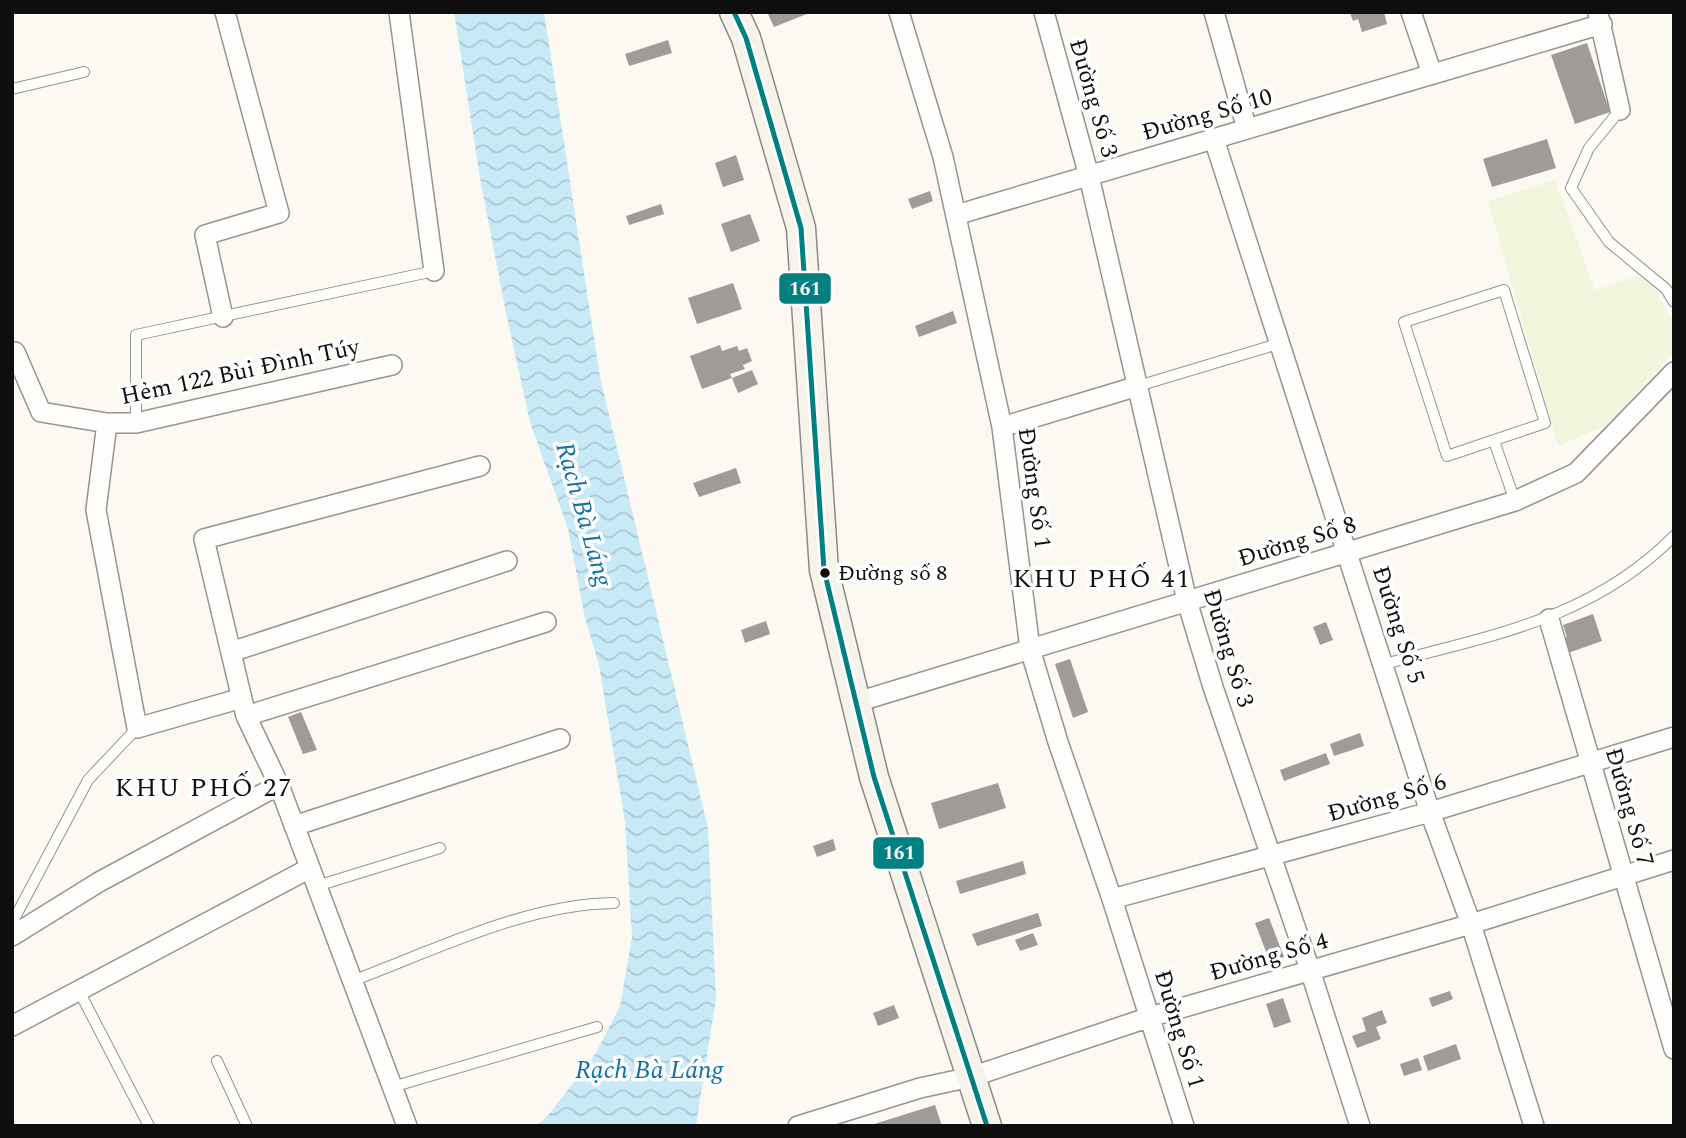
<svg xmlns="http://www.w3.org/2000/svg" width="1686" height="1138" font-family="Spectral,serif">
<defs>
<pattern id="water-waves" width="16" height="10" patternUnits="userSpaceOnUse" patternTransform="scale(1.75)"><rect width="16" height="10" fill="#c8eaf7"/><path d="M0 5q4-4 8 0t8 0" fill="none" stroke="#abc8d3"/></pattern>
</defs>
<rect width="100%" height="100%" fill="#fcf9f2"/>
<!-- pitch -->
<path fill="#f0f5db" d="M1555,180L1595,290L1638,276L1649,281L1674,323V352L1605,426L1558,446L1488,201Z"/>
<!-- water -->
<path fill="url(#water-waves)" d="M454,12H544L600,377L708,828L716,998L696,1126H536L550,1113L596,1053L620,1006L632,937L625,822L599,665L585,618L568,529L530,422L506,313L480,178Z"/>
<!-- building -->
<path fill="#9f9c98" d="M767,12H812L774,27Z
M1384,12L1387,24L1362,32L1358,19L1353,21L1350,13Z
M668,40L672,53L629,66L625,54Z
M1587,43L1610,112L1575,124L1551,55Z
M1547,139L1556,168L1492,187L1483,159Z
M736,155L744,180L723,187L715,163Z
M930,191L933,201L912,209L908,199Z
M661,204L664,214L629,225L626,216Z
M750,214L760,241L731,252L721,224Z
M733,283L742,309L697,324L688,298Z
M953,311L957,323L919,337L915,326Z
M720,345L722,351L737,346L739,351L747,348L752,361L743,365L745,369L730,374L732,378L702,389L690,356Z
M752,370L758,384L738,393L732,378Z
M736,468L741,483L699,497L693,483Z
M1593,614L1602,641L1565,654L1560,640L1567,637L1563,625Z
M766,621L770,634L745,643L741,630Z
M1326,622L1333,640L1320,645L1313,627Z
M1070,659L1088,712L1073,718L1055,664Z
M301,712L317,750L303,754L288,717Z
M1360,733L1364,746L1334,756L1330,744Z
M1326,753L1330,764L1284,781L1280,770Z
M998,783L1006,808L939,829L931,803Z
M833,839L836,850L817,857L813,846Z
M1023,861L1026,874L960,894L956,881Z
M1038,913L1042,926L977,946L972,934Z
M1269,918L1284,957L1270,962L1255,923Z
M1033,933L1038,945L1020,951L1015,940Z
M1450,991L1453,999L1432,1007L1429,998Z
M1283,998L1291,1022L1274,1028L1266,1004Z
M894,1005L899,1018L878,1026L873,1013Z
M1382,1010L1387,1023L1376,1027L1381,1039L1357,1048L1352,1036L1366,1031L1362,1018Z
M1456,1044L1461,1059L1428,1071L1423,1056Z
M1418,1058L1422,1070L1404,1076L1400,1064Z
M935,1105L942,1126H871V1125Z"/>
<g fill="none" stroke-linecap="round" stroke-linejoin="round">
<defs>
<path id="lane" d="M12,89L84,72
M1620,110L1589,148L1571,188L1609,242L1666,289L1674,302
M1504,290L1545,423L1447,456L1404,322Z
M1138,386L1281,343
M136,423V335L434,271
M1494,441L1515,501
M1385,664C1492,635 1592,619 1674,536
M317,886L440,848
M12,923L88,780L137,728
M352,981C435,950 526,904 614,903
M79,991L149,1126
M217,1061L247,1126
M392,1087L597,1027"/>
<path id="street" d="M399,12L434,271
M899,12L943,157L1002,427L1030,649L1058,742L1112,899L1184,1126
M1044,12L1089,176L1187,601L1213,687L1310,970L1360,1126
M1214,12L1247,129
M1411,12L1432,74
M1598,13L1620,110
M1214,139L1430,812L1471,924L1534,1126
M956,215L1602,24
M223,317L205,235L279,213L225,12
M12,353L15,352L41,412L107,423H136L392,365
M107,423L96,510L137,728L242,698
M1002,427L1138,386
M1549,619L1674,1049
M231,652L507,561
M854,703L1515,501L1576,473L1674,372
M246,716L546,622
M294,826L560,739
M1112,899L1430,812L1674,737
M12,936L99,882L279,785
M12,1026L310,868
M407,1126L279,785L246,716L204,539L480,466
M798,1126L920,1088L971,1077L1150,1017L1471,924L1674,860"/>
<path id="secondary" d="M734,12L746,38L801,228L824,570L874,777L987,1126"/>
</defs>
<!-- lane casing -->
<use href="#lane" stroke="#959491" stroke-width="12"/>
<!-- street casing -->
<use href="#street" stroke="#959491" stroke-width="22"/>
<!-- secondary casing -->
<use href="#secondary" stroke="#8c8a87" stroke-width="31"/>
<!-- lane -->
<use href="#lane" stroke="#fffefd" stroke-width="10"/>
<!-- street -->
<use href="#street" stroke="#fffefd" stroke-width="19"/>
<!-- secondary -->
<use href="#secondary" stroke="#f5f3ea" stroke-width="28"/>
<defs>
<path id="bus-1" d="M734,12L746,38L801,228L824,570L874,777L987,1126"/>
</defs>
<!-- bus-1 casing -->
<use href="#bus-1" stroke="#fff" stroke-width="10"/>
<!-- bus-1 -->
<use href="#bus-1" stroke="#008080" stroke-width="5"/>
</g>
<!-- markers -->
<circle fill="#0e0e0e" stroke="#fff" stroke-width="2.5" cx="825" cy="573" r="6"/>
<g text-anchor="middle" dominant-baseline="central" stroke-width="7" stroke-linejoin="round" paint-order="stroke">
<!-- bus labels -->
<g font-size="22" fill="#0e0e0e" stroke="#fff" text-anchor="start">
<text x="838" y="573">Đường số 8</text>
</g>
<!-- street labels -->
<g font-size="24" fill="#0e0e0e" stroke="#fff">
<text transform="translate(1093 98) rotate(74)">Đường Số 3</text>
<text transform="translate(1207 115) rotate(-16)">Đường Số 10</text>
<text transform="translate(240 372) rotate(-12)">Hẻm 122 Bùi Đình Túy</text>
<text transform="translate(1034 488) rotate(82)">Đường Số 1</text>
<text transform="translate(1297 542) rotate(-17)">Đường Số 8</text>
<text transform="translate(1398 625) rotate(72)">Đường Số 5</text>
<text transform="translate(1228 648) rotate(73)">Đường Số 3</text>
<text transform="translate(1387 798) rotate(-16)">Đường Số 6</text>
<text transform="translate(1629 807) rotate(74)">Đường Số 7</text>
<text transform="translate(1269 957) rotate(-16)">Đường Số 4</text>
<text transform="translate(1179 1029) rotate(73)">Đường Số 1</text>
</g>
<!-- water labels -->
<g font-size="26" font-style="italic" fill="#1171a6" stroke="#fff">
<text transform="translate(584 514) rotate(74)">Rạch Bà Láng</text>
<text x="649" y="1070">Rạch Bà Láng</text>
</g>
<!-- neighbourhood labels -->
<g font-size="26" letter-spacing="2" fill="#0e0e0e" stroke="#fff">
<text x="1102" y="579">KHU PHỐ 41</text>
<text x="204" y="788">KHU PHỐ 27</text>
</g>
</g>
<g stroke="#fff" stroke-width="2.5">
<rect x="778" y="272" width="54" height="33" rx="7" fill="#008080"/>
<rect x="872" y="836" width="53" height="34" rx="7" fill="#008080"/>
</g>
<g font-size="19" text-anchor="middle" font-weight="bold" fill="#fff">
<text x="805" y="295">161</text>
<text x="899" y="859">161</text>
</g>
<!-- border -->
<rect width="1686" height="1138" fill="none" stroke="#0e0e0e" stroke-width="28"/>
</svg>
